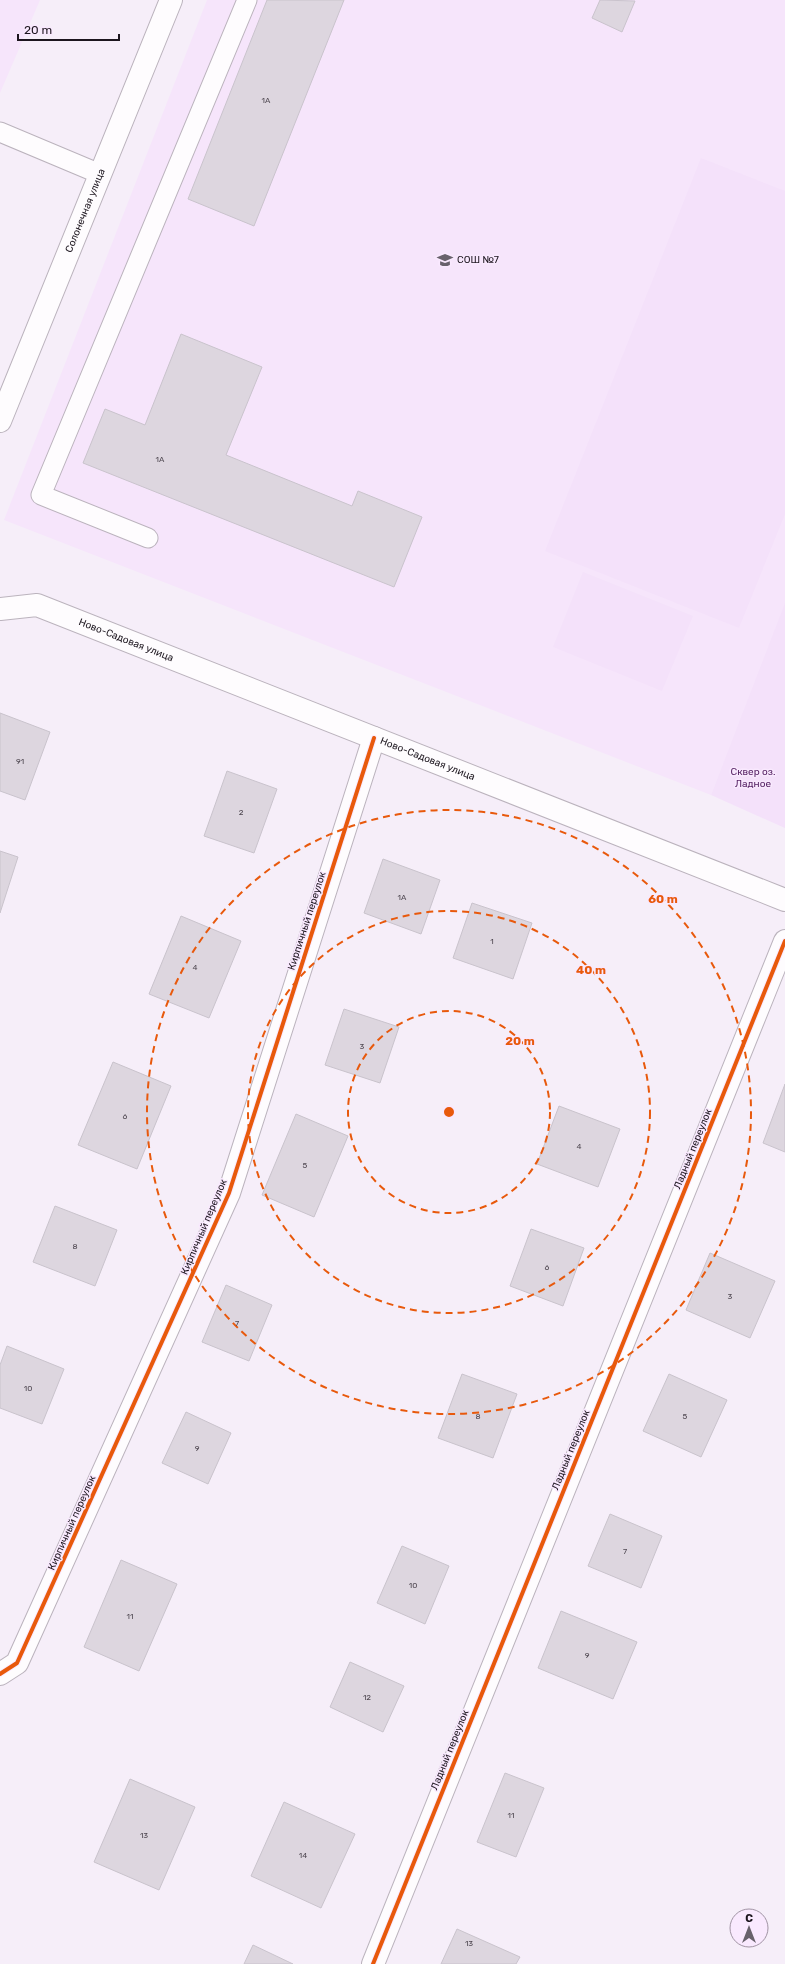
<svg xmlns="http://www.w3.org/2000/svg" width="785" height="1964" font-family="Rubik,sans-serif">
<rect width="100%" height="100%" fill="#f6eef9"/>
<!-- built -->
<path fill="#f6e5fb" d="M0,0H40L0,93Z
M207,0H785V607L711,795L4,520Z"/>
<!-- green -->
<path fill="#f4e1fa" d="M701,158L785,191V514L739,628L545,551Z
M583,572L693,616L662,691L553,647Z
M785,603V828L711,795Z"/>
<!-- building -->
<path fill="#ddd6df" stroke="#c9c3cc" d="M267,0H344L254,226L188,199Z
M600,0L635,1L622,32L592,18Z
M181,334L262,367L226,455L352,506L358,491L422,517L394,587L83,463L105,409L145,425Z
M0,713L50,732L25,800L0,791Z
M227,771L277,789L254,853L204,836Z
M0,851L18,857L0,913Z
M383,859L440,880L421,934L364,913Z
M472,903L532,923L513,979L453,958Z
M181,916L241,941L209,1018L149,994Z
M344,1009L399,1027L380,1083L325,1065Z
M113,1062L171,1086L137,1169L78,1145Z
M785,1084V1152L763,1143Z
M559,1106L620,1129L598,1187L537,1164Z
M296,1114L348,1136L314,1217L262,1195Z
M55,1206L117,1230L95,1286L33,1262Z
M531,1229L584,1248L563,1306L510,1286Z
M710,1253L775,1281L750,1338L686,1310Z
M226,1285L272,1305L249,1361L202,1342Z
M7,1346L64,1369L42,1424L0,1408V1365Z
M462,1374L517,1394L493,1458L438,1438Z
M669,1374L727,1400L701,1457L643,1431Z
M186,1412L231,1433L208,1484L162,1463Z
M610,1514L662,1536L641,1588L588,1566Z
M402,1546L449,1566L425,1624L377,1603Z
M121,1560L177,1584L139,1671L84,1647Z
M561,1611L637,1642L613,1699L538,1668Z
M350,1662L404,1686L383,1732L330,1707Z
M505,1773L544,1788L516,1857L477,1842Z
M130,1779L195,1807L159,1890L94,1862Z
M284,1802L355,1834L321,1908L251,1876Z
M457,1929L520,1957L516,1964H441Z
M253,1945L293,1964H244Z"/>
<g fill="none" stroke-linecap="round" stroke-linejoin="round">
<defs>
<path id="service" d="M0,132L100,174
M148,538L41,495L247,0"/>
<g id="minor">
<path id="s1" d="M0,421L171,0"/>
<path id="s2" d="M0,609L37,605L785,900"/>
<path d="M0,1674L17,1663L229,1193L374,738"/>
<path d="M373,1964L785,941"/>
</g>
</defs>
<!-- service casing -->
<use href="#service" stroke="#bbb3bd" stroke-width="21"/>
<!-- minor casing -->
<use href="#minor" stroke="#bbb3bd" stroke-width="24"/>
<!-- service -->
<use href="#service" stroke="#fefcfe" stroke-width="19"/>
<!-- minor -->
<use href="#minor" stroke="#fefcfe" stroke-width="22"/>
<defs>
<path id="cycleway" d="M0,1674L17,1663L229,1193L374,738
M373,1964L785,941"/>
</defs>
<!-- cycleway casing -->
<use href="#cycleway" stroke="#f9e9fe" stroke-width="6"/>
<!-- cycleway -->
<use href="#cycleway" stroke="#e8590c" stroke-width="4"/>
</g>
<!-- distance rings -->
<g fill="none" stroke="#e8590c" stroke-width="2" stroke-dasharray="7 5">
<circle cx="449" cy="1112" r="101"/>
<circle cx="449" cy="1112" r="201"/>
<circle cx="449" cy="1112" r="302"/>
</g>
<!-- icons -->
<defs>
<symbol id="school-bare" viewBox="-9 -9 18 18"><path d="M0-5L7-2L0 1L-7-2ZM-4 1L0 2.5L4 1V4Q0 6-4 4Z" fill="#68616b" stroke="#f9e9fe" stroke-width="2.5" paint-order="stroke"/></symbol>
</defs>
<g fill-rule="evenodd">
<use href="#school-bare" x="434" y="249" width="22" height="22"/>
</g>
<g text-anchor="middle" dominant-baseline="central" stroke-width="3" stroke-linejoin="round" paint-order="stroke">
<!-- number labels -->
<g font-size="8" fill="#4e4750">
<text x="266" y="100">1А</text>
<text x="160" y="459">1А</text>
<text x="20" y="761">91</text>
<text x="241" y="812">2</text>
<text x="402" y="897">1А</text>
<text x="492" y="941">1</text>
<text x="195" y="967">4</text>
<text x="362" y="1046">3</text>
<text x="125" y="1116">6</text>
<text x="579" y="1146">4</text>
<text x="305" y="1165">5</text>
<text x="75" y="1246">8</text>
<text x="547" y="1267">6</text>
<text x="730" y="1296">3</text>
<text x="237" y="1323">7</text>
<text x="28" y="1388">10</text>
<text x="478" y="1416">8</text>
<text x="685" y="1416">5</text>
<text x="197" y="1448">9</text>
<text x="625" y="1551">7</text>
<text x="413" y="1585">10</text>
<text x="130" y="1616">11</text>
<text x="587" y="1655">9</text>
<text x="367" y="1697">12</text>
<text x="511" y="1815">11</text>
<text x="144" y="1835">13</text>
<text x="303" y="1855">14</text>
<text x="469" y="1943">13</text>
</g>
<!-- street labels -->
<g font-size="10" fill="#1c151e" stroke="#f9e9fe">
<text stroke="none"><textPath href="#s1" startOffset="227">Солонечная улица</textPath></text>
<text stroke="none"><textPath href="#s2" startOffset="133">Ново-Садовая улица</textPath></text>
<text stroke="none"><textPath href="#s2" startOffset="457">Ново-Садовая улица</textPath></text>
<text transform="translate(307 921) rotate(-72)">Кирпичный переулок</text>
<text transform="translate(693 1149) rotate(-68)">Ладный переулок</text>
<text transform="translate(204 1227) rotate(-67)">Кирпичный переулок</text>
<text transform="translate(571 1450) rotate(-68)">Ладный переулок</text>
<text transform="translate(72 1523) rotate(-66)">Кирпичный переулок</text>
<text transform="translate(450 1750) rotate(-68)">Ладный переулок</text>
</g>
<!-- poi labels -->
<g font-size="10" fill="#1c151e" stroke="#f9e9fe" text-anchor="start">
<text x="457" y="260">СОШ №7</text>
</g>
<!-- park labels -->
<g font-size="10" fill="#521e60" stroke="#f9e9fe">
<text x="753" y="772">Сквер оз.<tspan x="753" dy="12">Ладное</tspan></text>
</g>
</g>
<circle cx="449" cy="1112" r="6" fill="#e8590c" stroke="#f9e9fe" stroke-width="2"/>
<g font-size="12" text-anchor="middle" font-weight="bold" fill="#e8590c" stroke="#f9e9fe" stroke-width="3" stroke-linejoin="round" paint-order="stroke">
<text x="663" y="903">60 m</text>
<text x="591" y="974">40 m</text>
<text x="520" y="1045">20 m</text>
</g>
<!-- north arrow -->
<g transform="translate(749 1928)"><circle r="19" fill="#f9e9fe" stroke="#a194a4"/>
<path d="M0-3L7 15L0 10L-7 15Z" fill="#68616b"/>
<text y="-6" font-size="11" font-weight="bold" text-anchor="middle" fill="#1c151e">С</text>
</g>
<!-- scale -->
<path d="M18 34v6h101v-6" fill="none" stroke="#1c151e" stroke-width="2"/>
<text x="24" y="34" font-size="12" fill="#1c151e" stroke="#f9e9fe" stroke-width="3" paint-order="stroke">20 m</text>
</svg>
